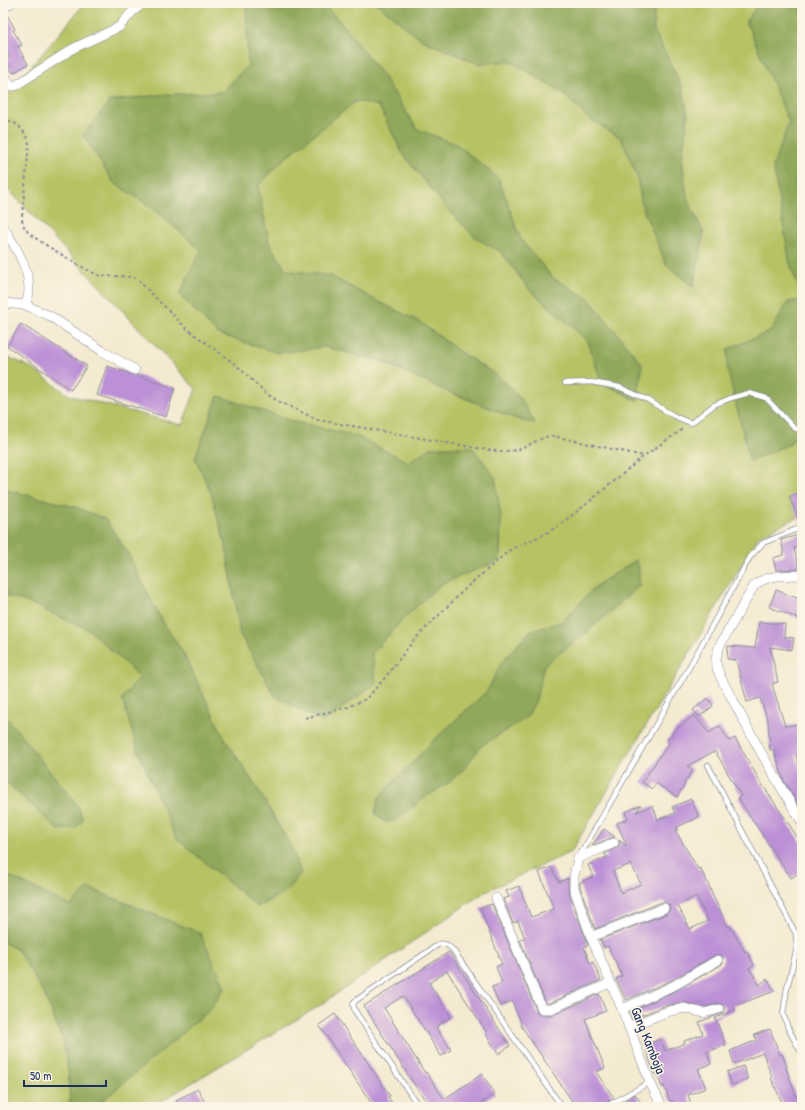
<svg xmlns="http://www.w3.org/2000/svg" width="805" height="1110" font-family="'Patrick Hand',sans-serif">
<rect width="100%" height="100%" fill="#fcf5e5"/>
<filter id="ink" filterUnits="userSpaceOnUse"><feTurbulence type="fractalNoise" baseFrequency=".025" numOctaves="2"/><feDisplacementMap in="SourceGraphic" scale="8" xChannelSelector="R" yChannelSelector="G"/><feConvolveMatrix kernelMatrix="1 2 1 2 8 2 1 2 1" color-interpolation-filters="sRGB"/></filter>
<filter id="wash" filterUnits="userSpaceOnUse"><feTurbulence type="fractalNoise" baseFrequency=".012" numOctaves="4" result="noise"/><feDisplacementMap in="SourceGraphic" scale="16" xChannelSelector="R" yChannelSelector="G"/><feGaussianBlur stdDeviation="0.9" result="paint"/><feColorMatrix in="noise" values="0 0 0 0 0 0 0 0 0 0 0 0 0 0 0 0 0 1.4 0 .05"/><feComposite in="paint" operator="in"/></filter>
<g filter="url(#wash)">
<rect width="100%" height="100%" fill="#f4ead0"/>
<!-- green -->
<path fill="#b6c264" stroke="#687861" d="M85,3H802V515L759,536L571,852L486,891L319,1006L152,1107H3V357H8L30,367L69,395L182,425L196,389L3,184V100Z"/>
<!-- forest -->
<path fill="#90a85a" stroke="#566c5c" d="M248,3H311L324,5L345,27L385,79L417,129L458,145L499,179L521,240L553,278L588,298L642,364L638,401L601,382L588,341L530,290L501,252L476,238L450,212L402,153L379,106L356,101L285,158L258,186L269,243L286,270L331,276L377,301L420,322L460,352L499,377L518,395L535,423L522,421L444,390L381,361L325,347L278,353L218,334L179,295L201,250L154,209L113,182L83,135L110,101L158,95L222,92L248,65L246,8Z
M376,3H659L654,6V30L682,87L688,114L682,159L687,197L704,234L693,287L666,264L643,209L636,173L621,138L588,118L562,93L510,61L479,64L422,40Z
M759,3H802V168L795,181L802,251V297L790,264L773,166L789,122L746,21Z
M802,300V426L790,444L750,461L727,368L728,349L771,331L788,302Z
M218,396L296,422L356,436L408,462L432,447H472L495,477L501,518L500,560L441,584L405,617L372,653L376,683L323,722L275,696L240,634L226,547L211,493L195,458Z
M3,488L7,490L76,507L105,519L127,552L157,612L183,653L225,739L264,799L291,847L301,873L286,891L258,907L176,838L138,751L122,699L140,677L89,630L27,602L3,595Z
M636,560L639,568V586L586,633L544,665L536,700L527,717L481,746L464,769L447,784L427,796L396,820L386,822L375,814L379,797L430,744L487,691L502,662L530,631L562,622L597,585Z
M3,713L78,806L83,821L75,828L58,830L3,779Z
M3,873L70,906L89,888L200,933L225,987L211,1009L95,1107H84L70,1103L68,1070L63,1040L44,994L18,950L3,942Z"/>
<g id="blocks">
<!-- building -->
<path fill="#bc90d6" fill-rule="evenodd" d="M6,13L15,29L13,30L22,45L18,47L28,64L13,73L6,61L10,58L3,47V14Z
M21,324L87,366L71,390L7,346Z
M107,366L126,372L132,375H137L175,388L166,417L97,395Z
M802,491V523H801L789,497Z
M802,534V546L794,548L799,569L776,570L773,558L784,555L781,540Z
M776,590L802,600V620L769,607Z
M759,622L785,624L784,637L794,638L792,650L770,647L778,682L772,684L785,726L802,724V755L796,756L802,774V810L784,781L774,750H770L768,721L760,698L747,702L736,660L727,659L728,646L755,648Z
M708,698L713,706L699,717L693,710Z
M694,715L709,733L720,726L729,741L735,738L760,781L802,844V871L791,878L738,798L741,796L715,751L687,766L693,770L684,783L685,784L677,797L656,783L652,789L642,782L669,743L667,741L674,731Z
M691,799L699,817L677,827L678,830H675L698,869L700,868L708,883L712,894L728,927L730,926L745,952L747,951L754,965L749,968L759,985L767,979L775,991L734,1006L735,1010L715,1018L726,1045L707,1052L711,1064L698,1069L706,1088L688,1095L692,1107H674L672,1100L670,1101L664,1086L662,1087L656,1073L654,1074L645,1045L660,1039L665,1051L685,1043L684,1041L703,1034L699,1022L723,1013L725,1007L720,1003L704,1007L702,1002L695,1005L683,1002L664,1006L632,1019L630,1012L677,990L721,965L723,963V957L721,955H715L672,980L626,1000L616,979L622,976L615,960H614L608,946L604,948L601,940H599L666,914L670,909L669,905L665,902H662L595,929L580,887V882L593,877L588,865L608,857L604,854L618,847L620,843L619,840L627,846L617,823L628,819L625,812L641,805L636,812L653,806L658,820L675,813L672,807ZM631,864L641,884L621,893L613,871ZM696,896L708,921L690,929L678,906Z
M604,829L615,837L592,845L597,839Z
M551,867L559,882L568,878V890L588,945L584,947L590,963L593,962L601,980L550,1003H546L520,940L525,938L518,921L513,923L503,899L509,897L506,891L519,886L531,917L554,909L539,872Z
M492,904L538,1014L542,1015H553L599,994L606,1011L585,1019L605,1068L596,1072L614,1098L603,1104L601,1107H576L520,1024L521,1023L512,1001L500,1006L492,987L502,983L496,967L502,964L480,908Z
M449,952L510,1046L498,1054L486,1034L487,1033L447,971L429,983L451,1017L436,1027L451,1050L441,1056L403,996L384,1008L425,1073L426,1072L444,1099L482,1074L495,1094L476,1107L473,1103L466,1107H431L427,1100L426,1101L410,1078L364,1006Z
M335,1014L390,1096L388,1097L395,1107H374L319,1025Z
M770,1029L780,1055L782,1054L787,1067L786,1068L796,1096L797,1095L802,1107H784L771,1078L772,1077L763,1053L734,1064L730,1051L757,1040L754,1035Z
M743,1066L748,1079L732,1085L727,1072Z
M198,1089L207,1107H180L176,1100Z
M635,1094L644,1107H613L618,1105Z"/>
</g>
</g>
<g filter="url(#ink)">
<use href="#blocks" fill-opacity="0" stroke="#888c97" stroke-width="1"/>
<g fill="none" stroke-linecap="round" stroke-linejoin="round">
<defs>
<path id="lane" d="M565,383L591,382L619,387L648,400L674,416L691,423L714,405L731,398L749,393L766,398L794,428L802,431
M708,765L796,934L797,948L787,988L783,1014L788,1028L802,1054
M580,855L687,671L750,557L763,543L802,527
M419,1107L355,1011L353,1004L355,1001L439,944C445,943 448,945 453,950L562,1107
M605,1107L650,1082"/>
<path id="street" d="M3,8L11,3
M3,73L11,86H15L74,48L119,27L132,12L143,3
M3,227C16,247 38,281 25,305
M3,303L25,305L50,316L104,352L135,370
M802,575C786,576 766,574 754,586L720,645C718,651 715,657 716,663C718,677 728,690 734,702C755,743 778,783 802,822
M614,843L578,858L574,876V888L591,937L622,1009L650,1082L662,1107
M496,898L542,1009H551L610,983
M591,937L664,908
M622,1009L675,985L718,960
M629,1027L666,1012L684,1008L704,1013L719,1009"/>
</defs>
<!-- lane casing -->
<use href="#lane" stroke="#888c97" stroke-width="6"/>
<!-- street casing -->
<use href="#street" stroke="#888c97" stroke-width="10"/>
<!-- path -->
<path stroke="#888c97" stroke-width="2" stroke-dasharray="3 3" stroke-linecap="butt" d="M3,118C18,124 23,127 29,143L22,217C22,223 24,228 29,233C33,238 91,273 98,275C111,278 125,274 137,279L187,329L235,364L267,394L278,401L318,420L488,450C498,451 510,452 520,449C531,445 541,436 553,436L644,456
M305,718L348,707L366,699L384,679L414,640L468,586L511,549L545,534L558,526L589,502L644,456L684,428"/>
<!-- lane -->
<use href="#lane" stroke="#fff" stroke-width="4.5"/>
<!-- street -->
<use href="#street" stroke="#fff" stroke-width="9"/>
</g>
</g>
<g text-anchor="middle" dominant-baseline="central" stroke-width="3" stroke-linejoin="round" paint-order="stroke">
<!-- street labels -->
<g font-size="14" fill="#1b2f5e" stroke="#fcf5e5">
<text transform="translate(649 1040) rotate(68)">Gang Kamboja</text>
</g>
</g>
<!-- margin -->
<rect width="805" height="1110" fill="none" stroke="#fcf5e5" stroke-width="16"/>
<!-- scale -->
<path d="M24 1080v6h82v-6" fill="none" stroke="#1b2f5e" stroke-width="2"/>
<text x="30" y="1080" font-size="12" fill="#1b2f5e" stroke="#fcf5e5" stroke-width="3" paint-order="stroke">50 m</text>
</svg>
